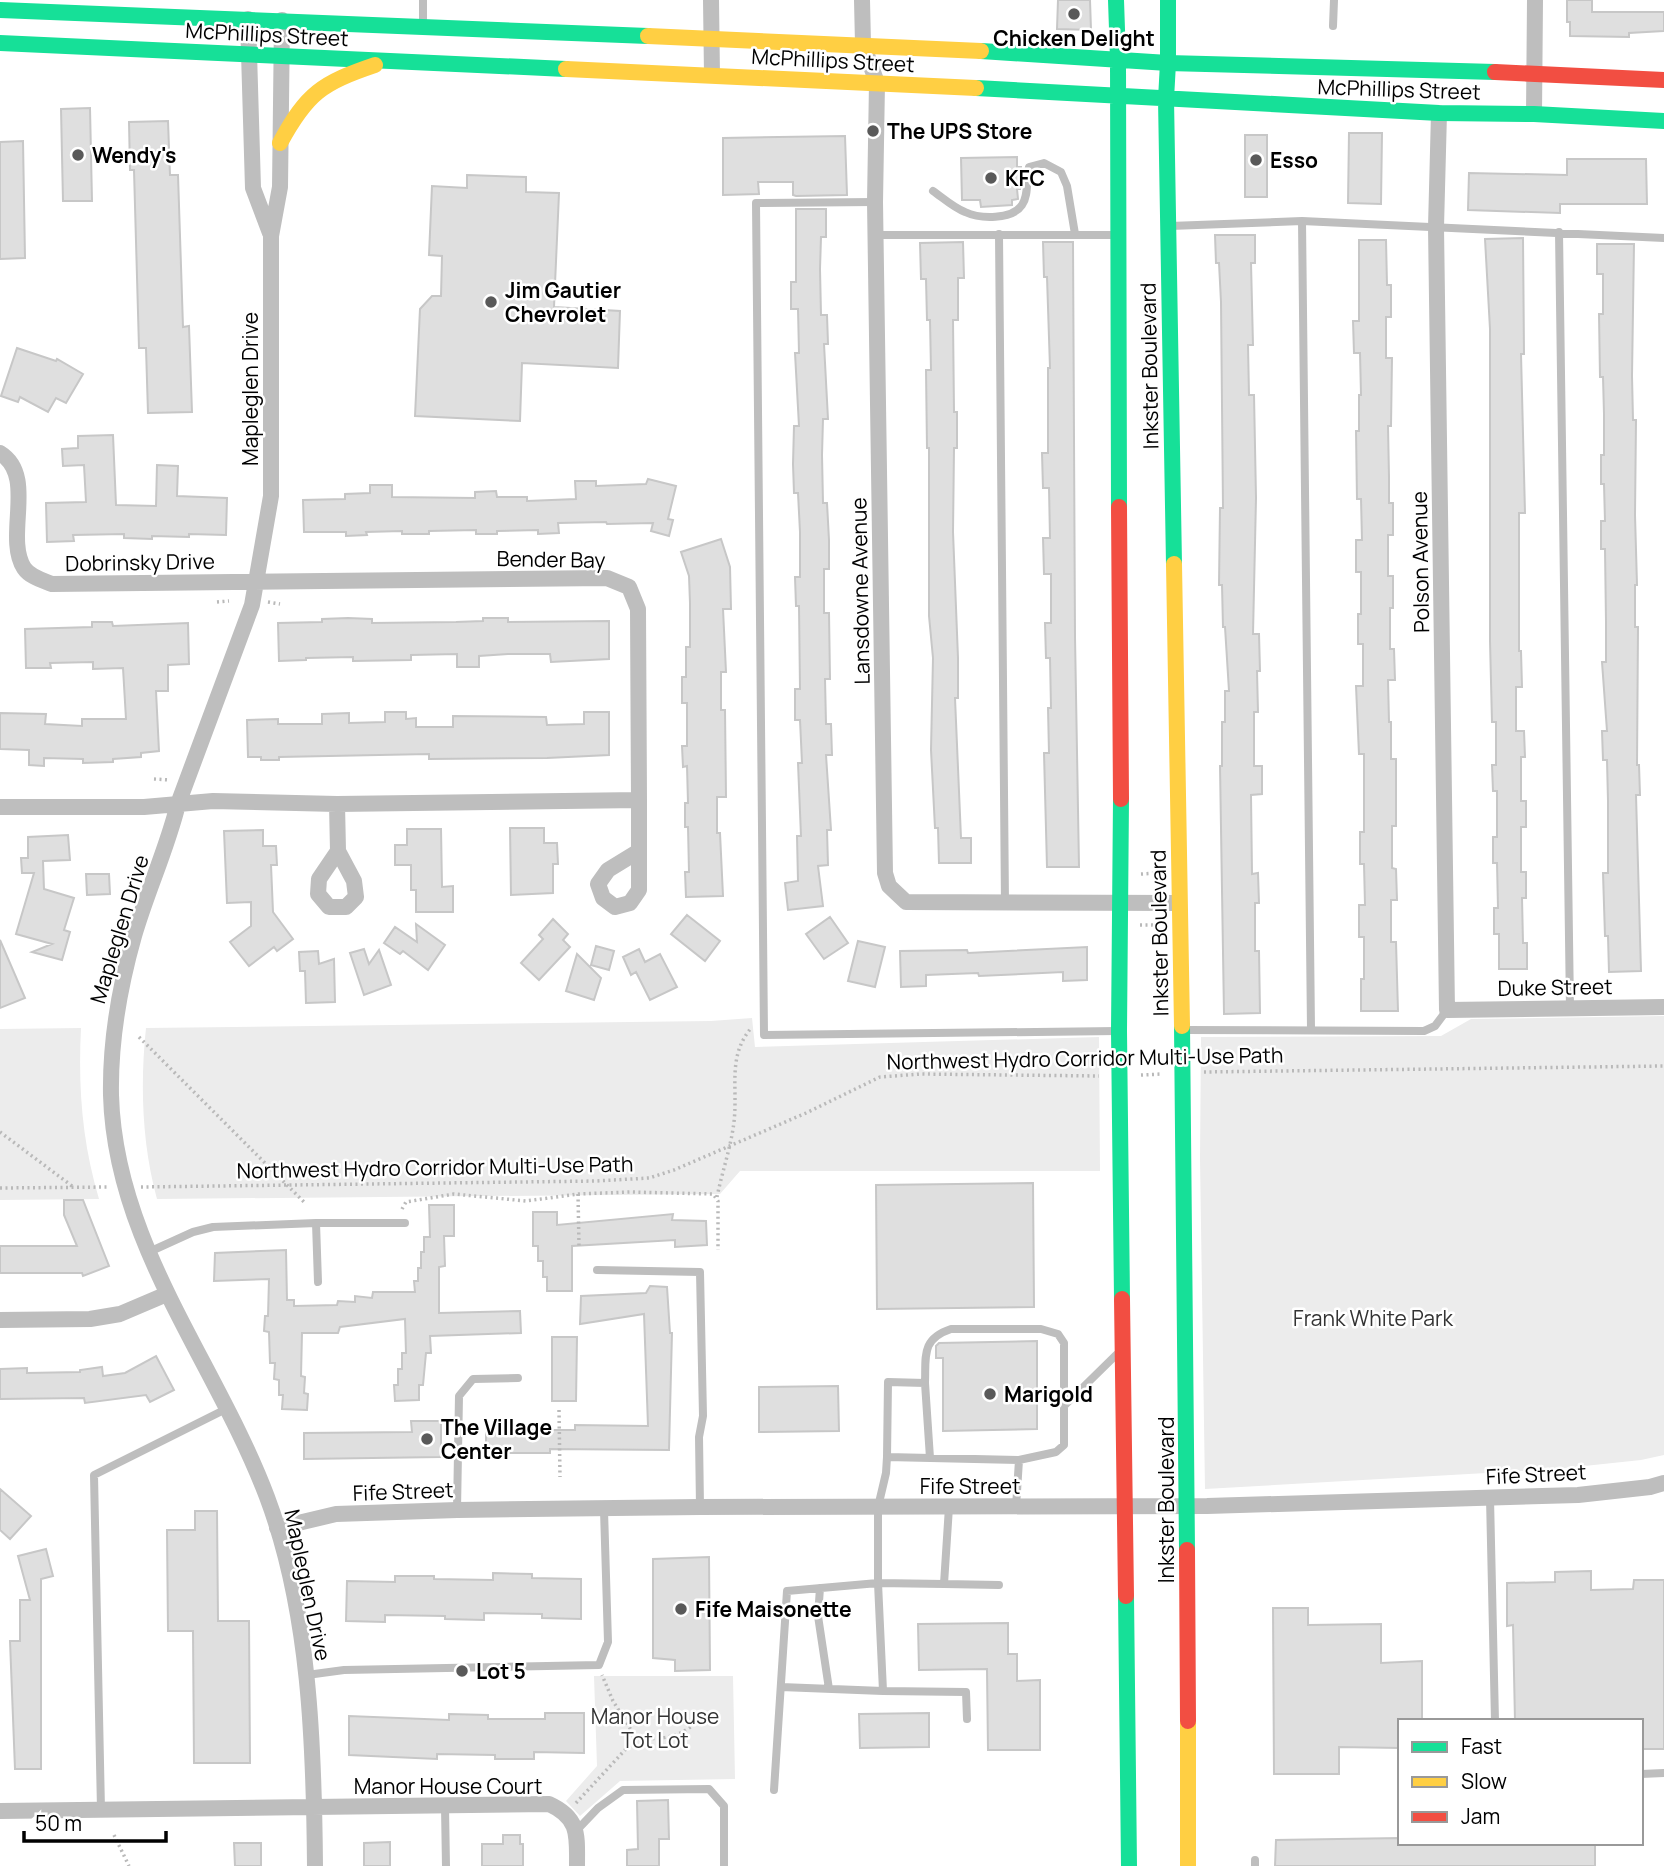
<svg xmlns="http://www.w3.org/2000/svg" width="1664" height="1866" font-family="Manrope,sans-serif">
<rect width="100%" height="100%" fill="#fff"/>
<!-- green -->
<path fill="#ececec" d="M1664,1016V1455L1641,1460L1556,1469L1205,1489L1200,1159L1201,1037L1441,1036L1471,1019Z
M752,1018L755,1047L1099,1037L1100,1171H740L720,1194L157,1199C142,1144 140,1085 146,1028L711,1021Z
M81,1028C78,1087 82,1142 99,1199L0,1200V1029Z
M594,1676H733L735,1779L620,1781L580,1816L566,1801L597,1766Z"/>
<!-- building -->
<path fill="#dfdfdf" stroke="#c7c7c7" stroke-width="2" d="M1058,0H1090L1091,30L1057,29Z
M1567,0H1592V12H1664V31L1629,33V37L1570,36V22H1567Z
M90,108L92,201H63L61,109Z
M168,121L170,175H178L183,327L189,326L192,412L148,413L146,348H139L134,170H130L129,122Z
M1349,133H1382L1381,204L1348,203Z
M1245,135H1267V197H1245Z
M845,136L847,195L796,196L793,195V182H758L759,194L723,195V138Z
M23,141L25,258L0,259V142Z
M1017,157V167H1021L1020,186V189H1017L1018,199L1012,200V205L981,207L980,200H962L961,158Z
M1567,159H1646L1647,204H1560V213L1468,210L1469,173L1567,175Z
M467,175L526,177V192L559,193L554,307L620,311L618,368L522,363L520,421L415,416L420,309L432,296H441L442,256L429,255L432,186L467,188Z
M796,209H826V237H821L820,269L821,315H827L828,344H824L828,419H823L822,455L823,503H827L829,540V569H824V613H829L830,679H825L826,724H831L832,755H826L831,830H827L828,865L818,866L823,906L788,910L785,883L798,881L797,836H801L798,763H802L800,720H795V689H800L799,606H796L795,577H800V532L798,493H794L793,464L794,426H799L795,353H799L798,309H791V282H796Z
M1215,235H1255V263H1251L1253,345H1248L1249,395H1254L1256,498L1253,634H1259L1260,671H1257L1258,712H1254V766H1262V794L1251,795L1252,874L1258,873L1259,903H1255V951H1259L1260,1013L1224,1014L1220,766H1222V722H1225V691H1229L1225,627H1223L1222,585H1219L1220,508H1223L1221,302L1219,263H1216Z
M1523,238L1524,354H1521L1525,513H1519V651H1521L1522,687H1516V731H1524L1525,757H1521V801H1526V827H1521V872H1526V898H1522L1523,943H1527V969H1499V934H1494V908H1498L1497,863H1493V837H1497V791H1493L1492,765H1496V722H1492L1490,641V329L1485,239Z
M1359,240H1386L1387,285H1391V317H1386V358H1392L1391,426H1388L1389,477V503H1393V535H1388V576H1393V608H1390V649H1394L1395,680H1388L1389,722H1391V759H1396V826H1392V868L1396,869L1397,900H1391V942H1396L1398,1011H1361V979H1364V937H1359V905H1365L1364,864H1360V832H1364V754H1359L1356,686H1363V644H1358V614H1361V572H1356V540H1362L1361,499H1357L1356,431H1359V395H1361L1360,353H1354L1353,321H1359Z
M963,242L964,278H958V320H953L954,412H957V448H954L953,532L958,658V698H955L961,838H971V863H939L938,828H935L931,750L933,658L929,616V448H927L926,370H931L930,320H927L926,279H921L920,243Z
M1043,242H1073L1075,637L1079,867H1047L1044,753H1049L1048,708H1051L1050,658H1046L1045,623H1051V574H1044L1043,538H1050L1049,488H1043L1042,453H1048V368H1050L1047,277H1044Z
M1597,244H1634L1632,376L1633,420H1636L1635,515L1637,585H1635V627H1638L1637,765H1639L1640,795H1636L1641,971L1609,972L1608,936H1605L1603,873H1608V801L1607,760H1603L1602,731H1607L1602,662H1606V622L1605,549H1601V521H1605L1604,484H1601V455H1604V414L1603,377H1600L1599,314H1603V274H1597Z
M17,348L56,361L57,359L83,374L66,403L56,398L48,412L20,397L18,402L1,396Z
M113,435L116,505L156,506L157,465L178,466L177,496L227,498L226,535L189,534V537L152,536V539L124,538V534L73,535L74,541L47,542L46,503L86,502L84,465L63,466L62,449L78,448V436Z
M648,479L676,486L668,519L673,520L669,536L651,531L653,523L607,524L606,522L558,523L559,533L538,534V530L497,531V534H476V530L429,531V534H402V531L366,532L367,535L346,536V532H304L303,500L345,499V494L370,493V485H392V497L475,498V492L496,491L497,497H527V501L576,499L575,481H596V486L646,484Z
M721,539L730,567L731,609H723L726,672H721V710H725L726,797H717V833H720L723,896L686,897L685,872H689L688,827H685V803H688L687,766L683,767L682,746H687V703H682V677H686V647H690V603L689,576L681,552Z
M348,618L372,619V623L456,622L483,621V618H508V622L609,621V659L551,662L550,654H508L479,656V667H457V654L411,655V660L353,661V657L306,658V660L279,661L278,623L322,622V619Z
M92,622H112L113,626L188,623L189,664L168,665V691H156L159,751L141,753V757L113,759V762L83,763V759L44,758V766L29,765V750L0,749V713L46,714L45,724L82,726V719H126L123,668L93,669V662L50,663L51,668H26L25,629L92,627Z
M385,712H406V719L416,718V727H453V716L546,717L547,725L584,724V712H609V755L547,758L429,759V754L279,757V760H261V757H248L247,720L278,719V724H322V714L349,713V723L385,722Z
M510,828H544V843H557L558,864H553V893L511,895Z
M407,829H441L442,887L453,886V912H416V890H411V865H395V845H407Z
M263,830V846H276L277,865H271L273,912L293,939L277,951L274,947L249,966L230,942L251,926V902L227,903L224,831Z
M68,835L70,860L43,861L44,889L74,898L64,930L70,932L62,960L32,952L52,944L16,934L34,873H22L21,858H28V837Z
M86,874H109L110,894L87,895Z
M687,915L720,941L705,961L671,934Z
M830,917L848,943L824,959L806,934Z
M553,919L568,934L563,940L570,947L539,980L521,963L543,939L539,935Z
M416,924L445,945L428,970L403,951L400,954L384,943L395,927L417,942Z
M0,940L25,998L0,1008Z
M858,941L885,947L875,987L848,981Z
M596,946L614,951L609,970L591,965Z
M1087,947V980L1063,981V972L979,976L978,973L926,975V986L901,987L900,951L967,950L968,953Z
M364,949L369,964L379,950L391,985L364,995L350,953Z
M639,949L645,962L660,954L677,987L650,1000L636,972L631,975L623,957Z
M318,951L319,964L334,959L335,1002L306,1003L305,971H300L299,952Z
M577,954L601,978L594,1000L566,991Z
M1033,1183L1034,1307L877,1309L876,1185Z
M64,1200H83L109,1266L83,1276L82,1273H0V1246H77L64,1215Z
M429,1205H454V1236H444L445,1266L439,1267V1313L520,1311L521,1333L430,1336L431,1353H426L423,1385H419V1400L395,1401L394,1385H398V1369H402V1353H406L405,1319L340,1327L338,1333H302L301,1376L305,1377L304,1393L308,1394L307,1410L282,1409L283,1395H279V1380L274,1379L275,1363H270L269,1332L264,1331L265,1316H268L269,1279L214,1281L215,1253L286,1250L287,1300H294V1306L337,1305L338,1301L355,1302V1296L372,1298L373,1292H415L414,1281H418V1268H421V1252H424V1237H430Z
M533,1212H557V1225L673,1214L672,1220L706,1221L707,1245L675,1247V1240L572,1246V1291H547V1277H543V1261H538V1246H533Z
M650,1286L667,1287L670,1333H672L669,1450L550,1449V1453H486V1430H575V1425L648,1426L644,1314L580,1324L581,1296L646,1293Z
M552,1337H577L576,1401H552Z
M1037,1341V1429L943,1431V1358H936V1346L939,1343Z
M156,1356L174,1390L150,1402L146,1395L85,1403L84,1398L0,1399V1369L27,1368V1373L80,1372V1370L102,1367L103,1376L125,1373Z
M838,1386L839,1431L759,1432V1387Z
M411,1421H441V1457L304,1459V1433L412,1432Z
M0,1489L31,1516L10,1539L0,1530Z
M195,1511H217L218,1621H249L250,1763H194L193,1631H168L167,1530H195Z
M46,1549L53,1576L41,1579V1769H15L10,1641H20V1600H30L18,1556Z
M709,1557L710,1670L675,1671V1660L653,1658V1559Z
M1591,1571V1590L1633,1589L1634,1580H1664V1749H1641V1721H1515L1513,1625L1507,1626V1583L1555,1582V1572Z
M493,1573L532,1574V1578L581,1579V1619L542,1618V1614L484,1613V1620L445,1619V1616L385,1615V1622L346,1621L347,1581L395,1582V1576H434V1579L493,1580Z
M1273,1608H1308V1625L1381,1624V1663L1422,1661V1721H1400V1748L1339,1747V1774H1274Z
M1008,1623V1654H1017V1681L1040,1680V1750H988L987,1669L919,1670L918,1624Z
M545,1713H584V1753L534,1752V1759H495V1755L437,1754V1759L349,1755V1716L449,1720V1714L488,1715V1719H545Z
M929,1713V1747L860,1748L859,1714Z
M668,1800L669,1839H659V1866H627V1850L638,1849L637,1801Z
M503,1835H520V1844H523V1866H482V1844H503Z
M1400,1838V1843H1595V1866H1275L1276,1840Z
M390,1842V1866H364V1843Z
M234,1843H261V1866H235Z"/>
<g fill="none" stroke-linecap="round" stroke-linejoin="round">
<!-- path -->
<path stroke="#b9b9b9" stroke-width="3.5" stroke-dasharray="2 3.5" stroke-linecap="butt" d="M217,602L229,601
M268,602L280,604
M154,779L170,780
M1141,874L1158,873
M1140,925H1160
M139,1037L304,1202
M1204,1072L1664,1066
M1141,1075L1162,1074
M0,1132L72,1186
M141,1187L596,1181L649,1178L674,1170L806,1113L880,1077L921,1074L1099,1076
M0,1188L109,1187
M578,1194L579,1246
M717,1197C722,1172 731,1147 734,1122C738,1086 727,1056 752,1027
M402,1209L406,1202L454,1194L526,1201L578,1194L630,1192L713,1194L718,1201V1250
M559,1410L560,1477
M636,1738C661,1740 684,1738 700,1717
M576,1803L636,1738L613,1701L602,1675
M114,1835L129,1866"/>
<!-- lane -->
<path stroke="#bebebe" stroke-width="8" d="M423,25V0
M1333,26L1334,0
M933,191C943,198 954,208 965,212C980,219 1012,220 1022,205C1029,195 1026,179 1029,167L1044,163L1061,172L1067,186L1075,234
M875,202L756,203L764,1035L1117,1031
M1302,221L1311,1029
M1170,226L1302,221L1664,238
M1559,232L1570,1008
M999,234L1005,904
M876,235H1114
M1185,1030L1424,1031L1435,1026L1447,1010
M316,1223L318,1282
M149,1252L193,1232L213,1227L316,1223H405
M597,1270L700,1272L703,1416L699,1437L700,1507
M925,1383L930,1458
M1064,1406L1116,1355
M887,1457L886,1473L878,1507V1583L944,1584
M1490,1498L1495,1721
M949,1507L944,1584L999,1585
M1016,1507L1019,1460L1056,1452L1064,1445V1343L1058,1334L1041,1329H951C921,1339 926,1356 925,1383L888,1382L887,1457L1019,1460
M457,1510L459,1396L473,1379L518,1378
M820,1588L818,1616L829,1689
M307,1675L344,1670L599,1665L608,1642L604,1510
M781,1687L883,1691
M1641,1774L1664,1773
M774,1790L787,1591L878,1583L883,1691L966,1692L967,1719
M445,1807L446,1866
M101,1810L94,1475L228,1408
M577,1830L598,1808L623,1790L709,1789L724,1806V1866
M1255,1860V1866"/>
<!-- street -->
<path stroke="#bebebe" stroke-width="16" d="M711,0L712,75
M862,0L863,44L877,83L875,202L885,873L889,886L906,902L1179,903
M248,19L253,188L270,233
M282,20L280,187L271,236V496L252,605L178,804C167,849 147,891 134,936C119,989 110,1040 111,1095C115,1244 216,1362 267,1497C310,1611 314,1746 315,1866
M1439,113L1436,227L1447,1010L1664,1007
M1534,114L1535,0
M0,453C37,476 4,536 24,568C30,577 42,580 52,584L607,578L629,587L638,609L639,800L337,804L213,801L144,807H0
M337,804L338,851L319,879L318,894L329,907H346L356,897L354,881L338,851
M639,851L608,870L598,884L603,898L615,907L630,903L639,890V800
M0,1320L90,1319L120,1314L167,1294
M277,1528L336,1514L457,1510L700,1507L1207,1506L1578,1495L1650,1487L1664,1483
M0,1811L549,1804C580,1818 577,1836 577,1866"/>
<!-- fast -->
<path stroke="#16e098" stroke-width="16" d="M1116,0L1118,59
M1168,0V63
M0,10L648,36
M0,43L566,69
M981,51L1168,63L1495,72
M1118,59L1119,507
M1168,63L1166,99L1174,564
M976,88L1439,113L1534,114L1664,121
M1121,799L1119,1031L1122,1299
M1182,1026L1187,1550
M1126,1596L1129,1866"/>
<!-- slow -->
<path stroke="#ffcf43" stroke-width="16" d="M648,36L981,51
M566,69L976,88
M280,143C307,93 322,83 375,65
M1174,564L1182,1026
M1188,1721V1866"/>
<!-- jam -->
<path stroke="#f24e42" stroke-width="16" d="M1495,72L1664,80
M1119,507L1121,799
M1122,1299L1126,1596
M1187,1550L1188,1721"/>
</g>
<!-- markers -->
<g fill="#595959" stroke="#fff" stroke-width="2.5">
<circle cx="1074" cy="14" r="7"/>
<circle cx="873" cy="131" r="7"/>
<circle cx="78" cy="155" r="7"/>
<circle cx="1256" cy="160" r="7"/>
<circle cx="991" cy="178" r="7"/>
<circle cx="491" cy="302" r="7"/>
<circle cx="990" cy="1394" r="7"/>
<circle cx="427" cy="1439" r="7"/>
<circle cx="681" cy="1609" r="7"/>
<circle cx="462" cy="1671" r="7"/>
</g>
<g text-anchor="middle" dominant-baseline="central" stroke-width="5" stroke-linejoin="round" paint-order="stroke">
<!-- street labels -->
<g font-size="21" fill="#000" stroke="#fff">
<text transform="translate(267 34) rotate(3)">McPhillips Street</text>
<text transform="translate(833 60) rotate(3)">McPhillips Street</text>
<text transform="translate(1399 89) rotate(2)">McPhillips Street</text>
<text transform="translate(1149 366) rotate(-91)">Inkster Boulevard</text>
<text transform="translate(250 389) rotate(-90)">Mapleglen Drive</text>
<text transform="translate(551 559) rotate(1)">Bender Bay</text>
<text transform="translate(140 562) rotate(-1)">Dobrinsky Drive</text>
<text transform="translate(1420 562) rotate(-91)">Polson Avenue</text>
<text transform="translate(860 591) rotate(-91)">Lansdowne Avenue</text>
<text transform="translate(119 929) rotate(-73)">Mapleglen Drive</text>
<text transform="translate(1159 933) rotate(-91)">Inkster Boulevard</text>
<text transform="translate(1555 987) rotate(-1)">Duke Street</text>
<text transform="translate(1085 1058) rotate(-1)">Northwest Hydro Corridor Multi-Use Path</text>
<text transform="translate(435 1167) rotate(-1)">Northwest Hydro Corridor Multi-Use Path</text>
<text transform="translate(1536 1474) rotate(-3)">Fife Street</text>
<text x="970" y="1486">Fife Street</text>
<text transform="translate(403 1491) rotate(-2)">Fife Street</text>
<text transform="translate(1166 1500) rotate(-90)">Inkster Boulevard</text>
<text transform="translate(308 1585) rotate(78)">Mapleglen Drive</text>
<text x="448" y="1786">Manor House Court</text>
</g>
<!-- poi labels -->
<g font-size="21" font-weight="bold" fill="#000" stroke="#fff" text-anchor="start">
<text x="1074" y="38" text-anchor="middle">Chicken Delight</text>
<text x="887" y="131">The UPS Store</text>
<text x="92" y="155">Wendy's</text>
<text x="1270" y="160">Esso</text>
<text x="1005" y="178">KFC</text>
<text x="505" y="290">Jim Gautier<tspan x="505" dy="24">Chevrolet</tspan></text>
<text x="1004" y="1394">Marigold</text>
<text x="441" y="1427">The Village<tspan x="441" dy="24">Center</tspan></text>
<text x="695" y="1609">Fife Maisonette</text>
<text x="476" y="1671">Lot 5</text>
</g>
<!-- park labels -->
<g font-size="21" fill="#333" stroke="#fff">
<text x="1373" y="1318">Frank White Park</text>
<text x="655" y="1716">Manor House<tspan x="655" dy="24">Tot Lot</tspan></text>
</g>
</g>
<!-- legend -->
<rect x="1398" y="1719" width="245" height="126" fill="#ffffff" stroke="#999999" stroke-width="2"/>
<rect x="1412" y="1742" width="35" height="10" fill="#16e098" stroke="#999999" stroke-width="2"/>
<text x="1461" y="1754" font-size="21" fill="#000000">Fast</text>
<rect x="1412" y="1777" width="35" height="10" fill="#ffcf43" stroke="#999999" stroke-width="2"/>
<text x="1461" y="1789" font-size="21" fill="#000000">Slow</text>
<rect x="1412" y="1812" width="35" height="10" fill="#f24e42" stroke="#999999" stroke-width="2"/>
<text x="1461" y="1824" font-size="21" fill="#000000">Jam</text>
<!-- scale -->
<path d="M24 1831v10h142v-10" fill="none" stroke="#000000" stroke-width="3.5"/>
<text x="35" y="1831" font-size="21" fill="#000000" stroke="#ffffff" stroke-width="5" paint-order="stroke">50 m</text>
</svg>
